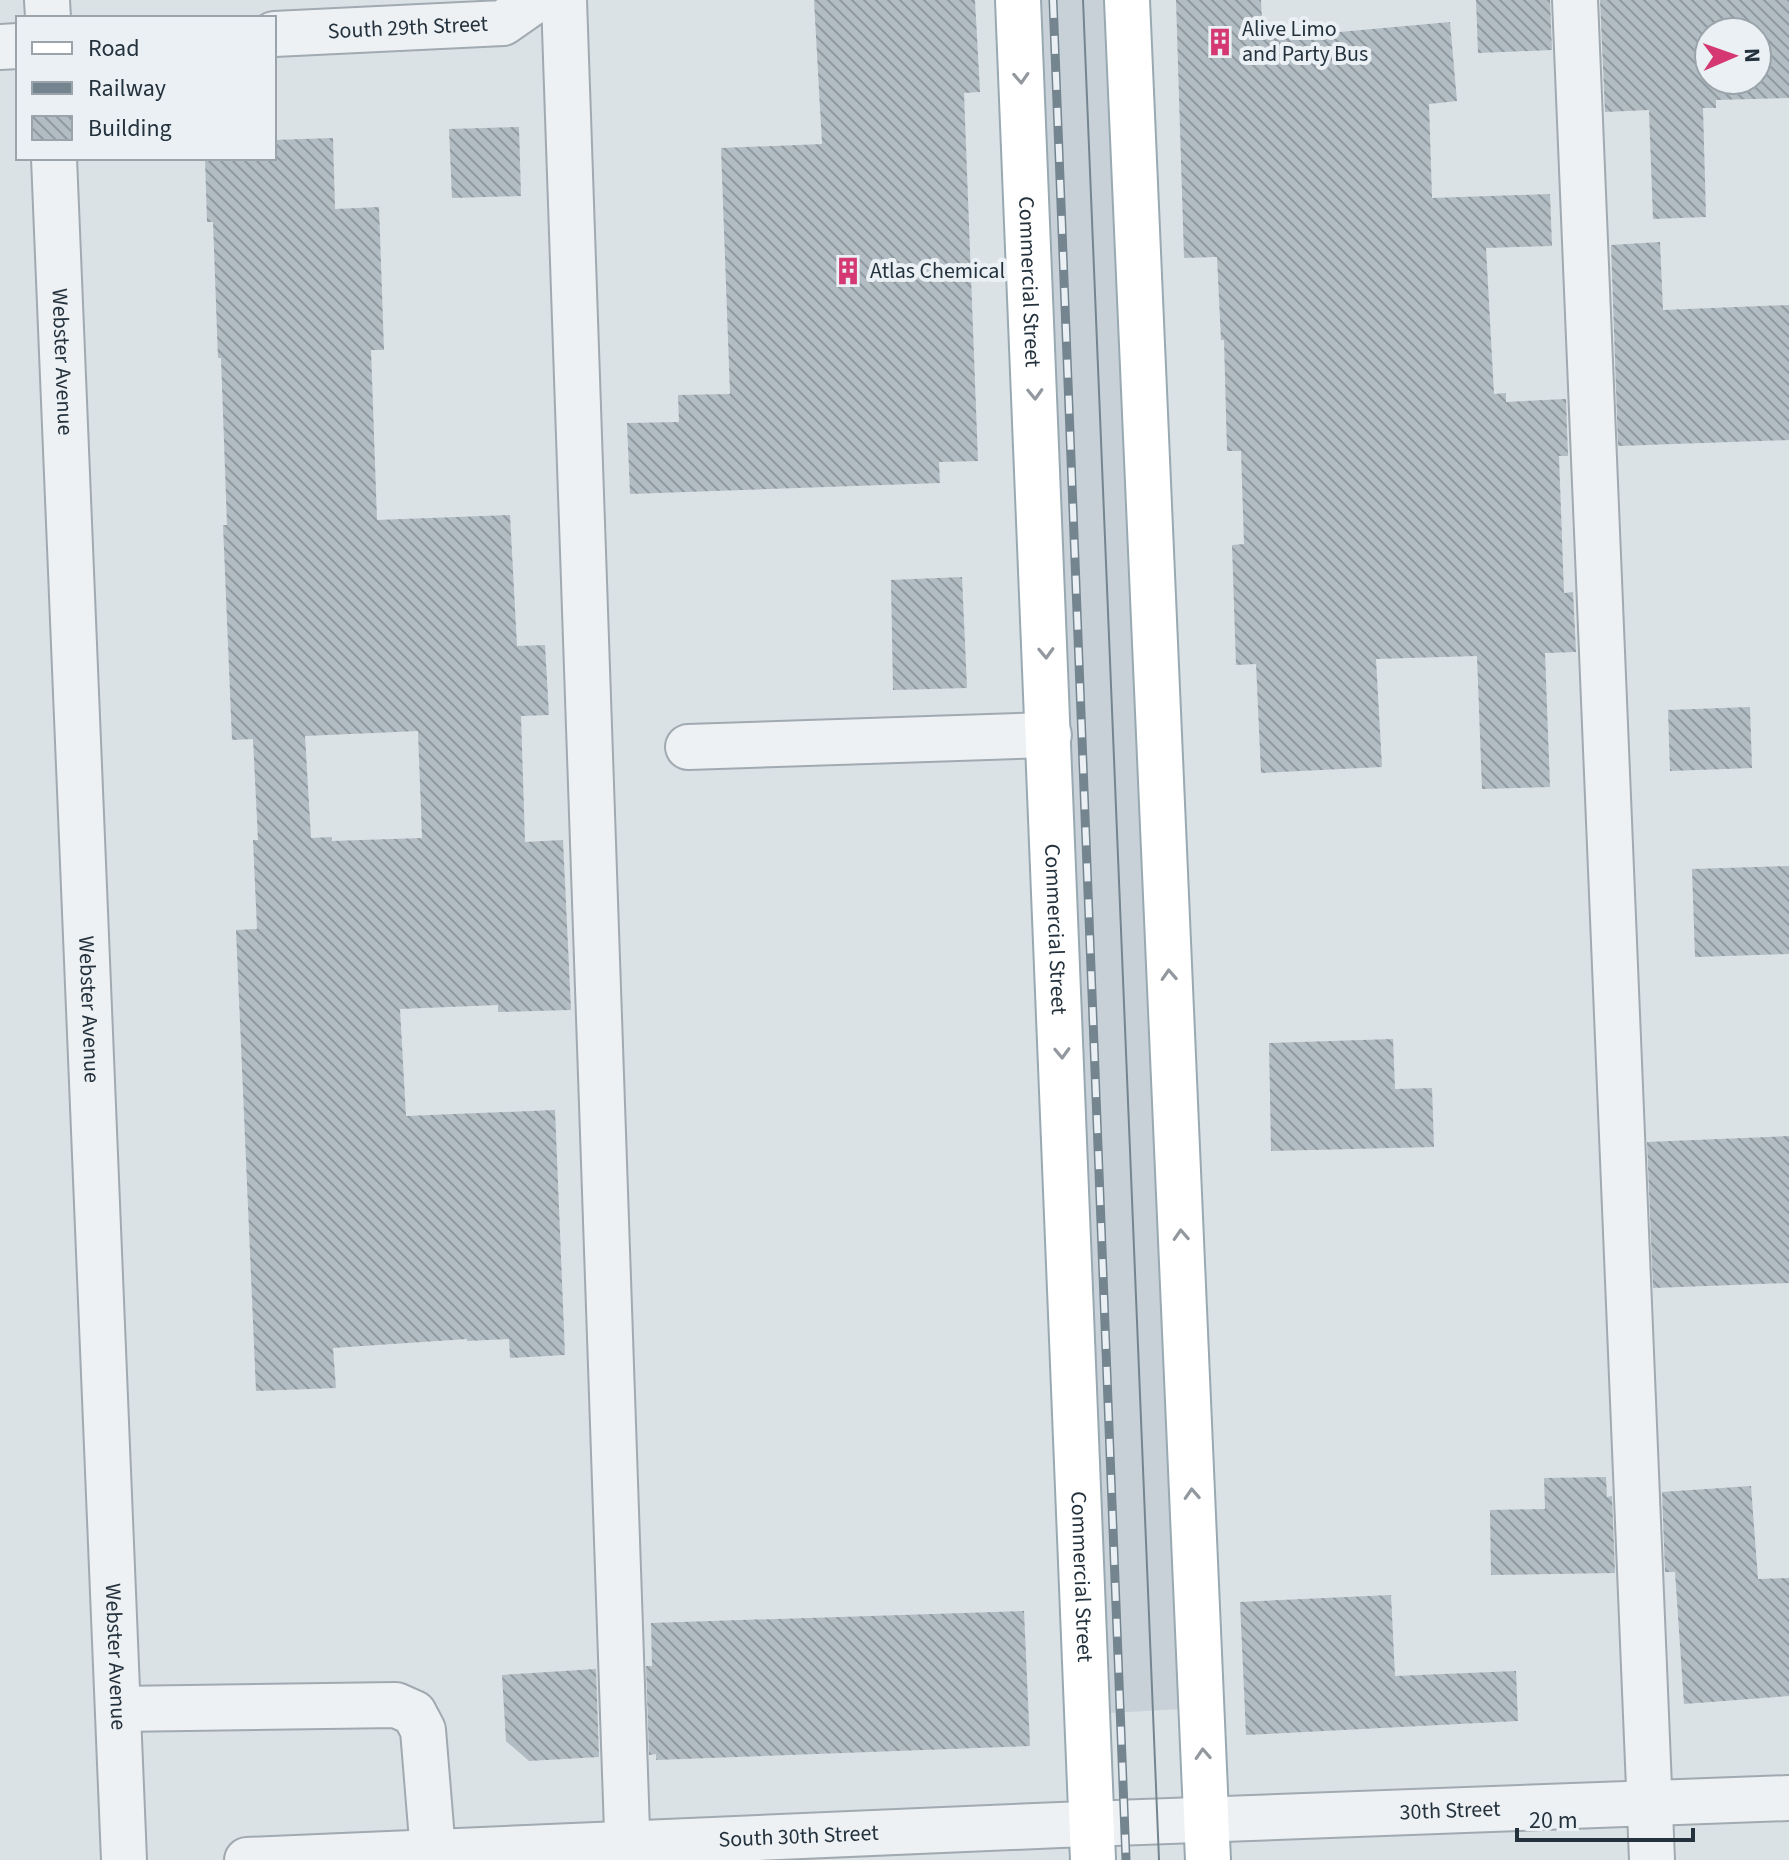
<svg xmlns="http://www.w3.org/2000/svg" width="1789" height="1860" font-family="'Source Sans 3',sans-serif">
<defs>
<pattern id="building-back-hatch" width="6" height="6" patternUnits="userSpaceOnUse" patternTransform="scale(2)"><rect width="6" height="6" fill="#b2bcc3"/><path d="M-1 5l2 2M0 0l6 6M5-1l2 2" fill="none" stroke="#9199a0"/></pattern>
</defs>
<rect width="100%" height="100%" fill="#dbe2e6"/>
<!-- built -->
<path fill="#c9d1d8" d="M1037,0H1108L1181,1709L1111,1713Z"/>
<!-- building -->
<path fill="url(#building-back-hatch)" fill-rule="evenodd" d="M814,0H975L980,92L964,93L978,461L939,462L940,483L630,494L627,423L679,422L678,395L730,394L721,148L822,144Z
M1176,0H1261L1263,39L1450,22L1457,101L1429,104L1432,198L1550,194L1552,246L1486,248L1494,394L1506,393V402L1566,399L1568,456H1559L1564,593L1573,592L1576,652L1545,653L1550,787L1482,789L1477,656L1376,659L1382,767L1261,773L1256,664L1236,665L1232,545L1244,544L1241,451H1227L1224,340H1221L1217,257L1184,258Z
M1476,0H1550L1552,50L1478,53Z
M1600,0H1789V98L1716,100V108H1703L1706,217L1653,219L1649,110L1605,112ZM1709,32H1757V80H1709Z
M519,127L521,196L452,198L449,129Z
M333,138L335,209L379,207L384,350H371L377,520L510,515L517,646L545,645L549,715L521,716L525,842L563,840L571,1010L498,1012V1005L400,1009L406,1116L555,1110L565,1355L510,1358L509,1339L467,1341V1339L333,1348L336,1388L256,1391L236,930L257,929L253,840H258L253,739L232,740L223,525H227L221,358H218L213,222H207L205,158H274V140ZM418,731L422,838L332,841V837L311,838L305,736Z
M1660,242L1663,310L1789,305V440L1618,446L1611,245Z
M962,577L967,688L893,690L891,580Z
M1750,707L1752,768L1670,771L1668,710Z
M1789,866V954L1695,957L1692,869Z
M1393,1039L1395,1089L1432,1088L1434,1147L1271,1151L1269,1043Z
M1789,1136V1283L1653,1288L1647,1142Z
M1606,1477L1607,1497L1612,1496L1615,1573L1491,1575L1490,1510L1545,1509L1544,1478Z
M1751,1486L1758,1579L1789,1578V1696L1684,1704L1675,1572H1665L1662,1492Z
M1391,1595L1395,1676L1516,1671L1518,1721L1246,1735L1240,1602Z
M1024,1611L1030,1746L656,1760V1754L649,1755L646,1666H652L651,1623Z
M596,1669L599,1757L529,1761L506,1741L502,1675Z"/>
<g fill="none" stroke-linecap="round" stroke-linejoin="round">
<defs>
<g id="minor">
<path d="M47,0L48,18"/>
<path d="M564,0L628,1860"/>
<path d="M1575,0L1652,1860"/>
<path id="s1" d="M274,34L503,23L536,0"/>
<path d="M0,47L18,46"/>
<path id="s2" d="M54,158L124,1860"/>
<path d="M688,747L1049,735"/>
<path d="M118,1709L396,1705L414,1713L423,1730L433,1852"/>
<path id="s3" d="M247,1860L1060,1825L1789,1798"/>
</g>
<g id="major">
<path id="s4" d="M1018,0L1093,1860"/>
<path d="M1127,0L1208,1860"/>
</g>
</defs>
<!-- minor casing -->
<use href="#minor" stroke="#a0aab0" stroke-width="48"/>
<!-- major casing -->
<use href="#major" stroke="#99a9b2" stroke-width="48"/>
<!-- minor -->
<use href="#minor" stroke="#edf1f4" stroke-width="44"/>
<!-- major -->
<use href="#major" stroke="#fff" stroke-width="44"/>
<!-- tram -->
<path stroke="#748590" stroke-width="2" d="M1083,0L1159,1860"/>
<defs>
<path id="rail" d="M1053,0L1126,1860"/>
</defs>
<!-- rail casing -->
<use href="#rail" stroke="#748590" stroke-width="9"/>
<!-- rail -->
<use href="#rail" stroke="#eaf0f4" stroke-width="6" stroke-dasharray="18" stroke-linecap="butt"/>
</g>
<!-- one-way arrows -->
<defs><path id="oneway-chevron" d="M-2-3.5L2.5 0L-2 3.5" fill="none" stroke-width="1.6" stroke-linecap="round" stroke-linejoin="round" transform="scale(2)"/></defs>
<g stroke="#92989e">
<use href="#oneway-chevron" transform="translate(1021 78) rotate(87)"/>
<use href="#oneway-chevron" transform="translate(1035 394) rotate(88)"/>
<use href="#oneway-chevron" transform="translate(1046 653) rotate(88)"/>
<use href="#oneway-chevron" transform="translate(1169 975) rotate(-93)"/>
<use href="#oneway-chevron" transform="translate(1062 1053) rotate(88)"/>
<use href="#oneway-chevron" transform="translate(1181 1235) rotate(-93)"/>
<use href="#oneway-chevron" transform="translate(1192 1494) rotate(-93)"/>
<use href="#oneway-chevron" transform="translate(1203 1754) rotate(-93)"/>
</g>
<!-- icons -->
<defs>
<symbol id="building-bare" viewBox="-9 -9 18 18"><path d="M-4-6H4V6H1V3H-1V6H-4ZM-2.5-4.3h1.7v1.8h-1.7ZM.8-4.3h1.7v1.8H.8ZM-2.5-1h1.7V.8h-1.7ZM.8-1h1.7V.8H.8Z" fill="#d43771" stroke="#eaf0f4" stroke-width="2.5" paint-order="stroke"/></symbol>
</defs>
<g fill-rule="evenodd">
<use href="#building-bare" x="1200" y="22" width="40" height="40"/>
<use href="#building-bare" x="828" y="251" width="40" height="40"/>
</g>
<g text-anchor="middle" dominant-baseline="central" stroke-width="8" stroke-linejoin="round" paint-order="stroke">
<!-- street labels -->
<g font-size="22" fill="#24323d" stroke="#eaf0f4">
<text stroke="none"><textPath href="#s1" startOffset="134">South 29th Street</textPath></text>
<text stroke="none"><textPath href="#s4" startOffset="282">Commercial Street</textPath></text>
<text stroke="none"><textPath href="#s2" startOffset="204">Webster Avenue</textPath></text>
<text stroke="none"><textPath href="#s4" startOffset="930">Commercial Street</textPath></text>
<text stroke="none"><textPath href="#s2" startOffset="852">Webster Avenue</textPath></text>
<text stroke="none"><textPath href="#s4" startOffset="1578">Commercial Street</textPath></text>
<text stroke="none"><textPath href="#s2" startOffset="1500">Webster Avenue</textPath></text>
<text stroke="none"><textPath href="#s3" startOffset="1204">30th Street</textPath></text>
<text stroke="none"><textPath href="#s3" startOffset="552">South 30th Street</textPath></text>
</g>
<!-- poi labels -->
<g font-size="22" fill="#24323d" stroke="#eaf0f4" text-anchor="start">
<text x="1242" y="29">Alive Limo<tspan x="1242" dy="25">and Party Bus</tspan></text>
<text x="870" y="271">Atlas Chemical</text>
</g>
</g>
<!-- legend -->
<rect x="16" y="16" width="260" height="144" fill="#eaf0f4" stroke="#9ba4ab" stroke-width="2"/>
<rect x="32" y="42" width="40" height="12" fill="#ffffff" stroke="#9ba4ab" stroke-width="2"/>
<text x="88" y="56" font-size="24" fill="#24323d">Road</text>
<rect x="32" y="82" width="40" height="12" fill="#748590" stroke="#9ba4ab" stroke-width="2"/>
<text x="88" y="96" font-size="24" fill="#24323d">Railway</text>
<rect x="32" y="116" width="40" height="24" fill="url(#building-back-hatch)" stroke="#9ba4ab" stroke-width="2"/>
<text x="88" y="136" font-size="24" fill="#24323d">Building</text>
<!-- north arrow -->
<g transform="translate(1733 56) rotate(88)"><circle r="38" fill="#eaf0f4" stroke="#9ba4ab" stroke-width="2"/>
<path d="M0-6L14 30L0 20L-14 30Z" fill="#d43771"/>
<text y="-12" font-size="22" font-weight="bold" text-anchor="middle" fill="#24323d">N</text>
</g>
<!-- scale -->
<path d="M1517 1828v12h176v-12" fill="none" stroke="#24323d" stroke-width="4"/>
<text x="1529" y="1828" font-size="24" fill="#24323d" stroke="#eaf0f4" stroke-width="6" paint-order="stroke">20 m</text>
</svg>
